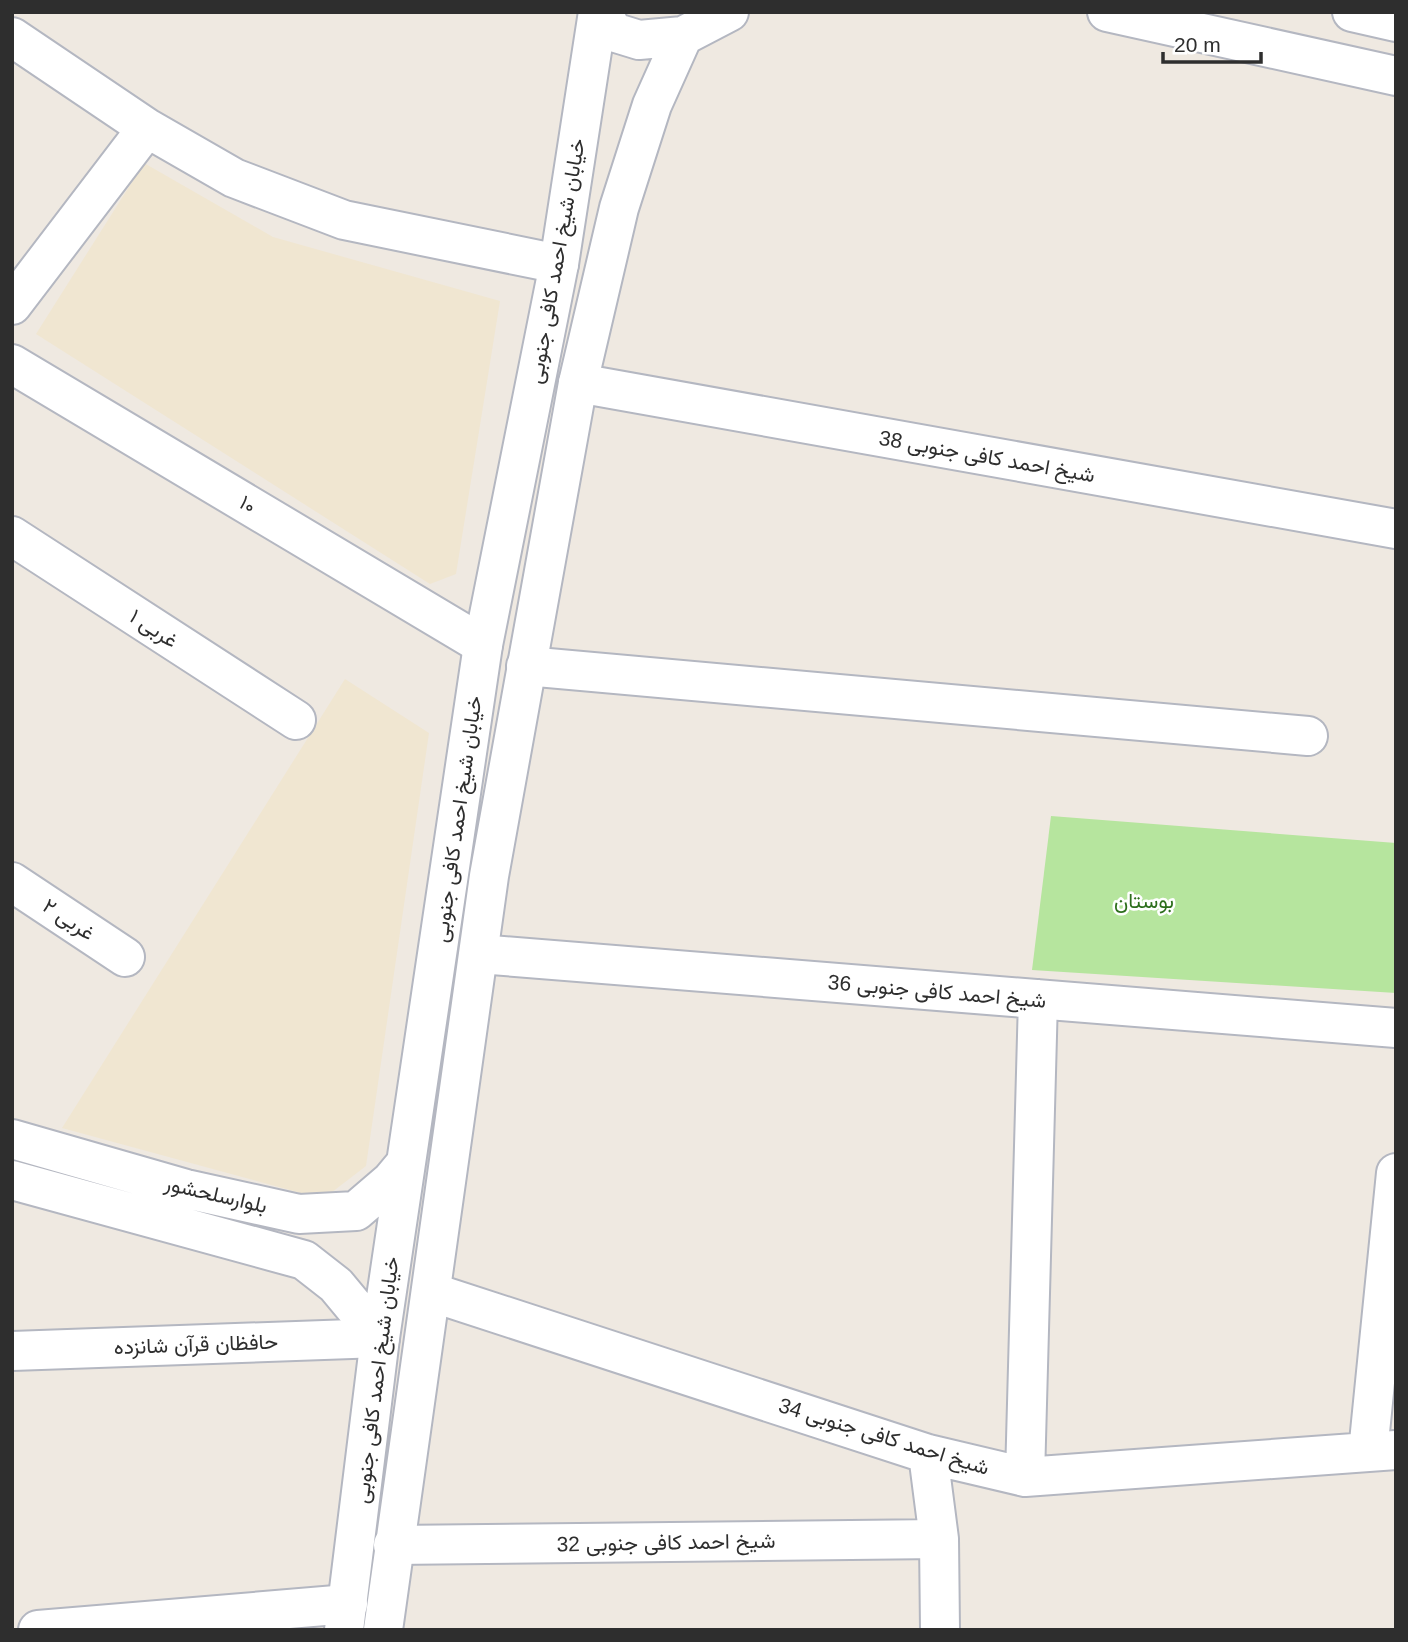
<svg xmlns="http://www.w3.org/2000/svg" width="1408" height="1642" font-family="Arial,Vazirmatn,sans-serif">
<rect width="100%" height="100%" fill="#efe9e1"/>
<!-- education -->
<path fill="#f0e6d1" d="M144,163L273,237L500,301L456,574L430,584L36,334Z
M345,679L429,733L366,1166L323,1199L62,1128Z"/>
<!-- green -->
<path fill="#b6e59e" d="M1051,816L1396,843V993L1032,970Z"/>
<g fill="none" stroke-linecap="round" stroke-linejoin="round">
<defs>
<path id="minor" d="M12,37L147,128
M12,305L147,128L234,178L344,220L559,264
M12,364L483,645
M578,383L1396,529
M12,536L296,720
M526,666L1308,736
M12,882L125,957
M479,954L1396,1028
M431,1292L928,1454L1025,1477L1396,1450
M12,1351L380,1338
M1368,1452L1396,1173
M928,1454L939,1539L940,1630
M1025,1477L1038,999
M393,1545L939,1539
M38,1630L348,1604"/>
<path id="tertiary" d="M602,12L613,32L639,40L683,36L729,12
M1107,12L1396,76
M1352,12L1396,22
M12,1139L186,1189L299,1214L356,1211L391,1181L406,1163
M12,1180L304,1260L336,1285L380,1338
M344,1630L380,1338L483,645L559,264L598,12
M383,1630L489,876L578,383L619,208L652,105L683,36"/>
</defs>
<!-- minor casing -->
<use href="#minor" stroke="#b4b7c1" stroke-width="42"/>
<!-- tertiary casing -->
<use href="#tertiary" stroke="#b4b7c1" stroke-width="42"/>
<!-- minor -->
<use href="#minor" stroke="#fff" stroke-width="38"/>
<!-- tertiary -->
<use href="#tertiary" stroke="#fff" stroke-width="38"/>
</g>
<g text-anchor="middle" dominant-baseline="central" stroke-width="5" stroke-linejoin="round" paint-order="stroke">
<!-- street labels -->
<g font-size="21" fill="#2e2e2e" stroke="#fff">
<text transform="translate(556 261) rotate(-80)">خیابان شیخ احمد کافی جنوبی</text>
<text transform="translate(987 456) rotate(10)">شیخ احمد کافی جنوبی 38</text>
<text transform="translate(248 504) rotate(31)">۱۰</text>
<text transform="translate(154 628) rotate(33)">۱ غربی</text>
<text transform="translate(457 819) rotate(-82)">خیابان شیخ احمد کافی جنوبی</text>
<text transform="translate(69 919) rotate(34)">۲ غربی</text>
<text transform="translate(937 991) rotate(5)">شیخ احمد کافی جنوبی 36</text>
<text transform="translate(216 1194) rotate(13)">بلوارسلحشور</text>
<text transform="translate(196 1344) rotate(-2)">حافظان قرآن شانزده</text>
<text transform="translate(376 1380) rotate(-83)">خیابان شیخ احمد کافی جنوبی</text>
<text transform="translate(884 1436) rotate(17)">شیخ احمد کافی جنوبی 34</text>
<text transform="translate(666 1542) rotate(-1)">شیخ احمد کافی جنوبی 32</text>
</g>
<!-- park labels -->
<g font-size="21" fill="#2c6e1b" stroke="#fff">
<text x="1144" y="900">بوستان</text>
</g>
</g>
<!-- border -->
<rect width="1408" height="1642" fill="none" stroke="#2e2e2e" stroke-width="28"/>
<!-- scale -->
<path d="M1163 52v10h98v-10" fill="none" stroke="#2e2e2e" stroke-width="3.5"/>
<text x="1174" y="52" font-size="21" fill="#2e2e2e" stroke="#ffffff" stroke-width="5" paint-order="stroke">20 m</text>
</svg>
